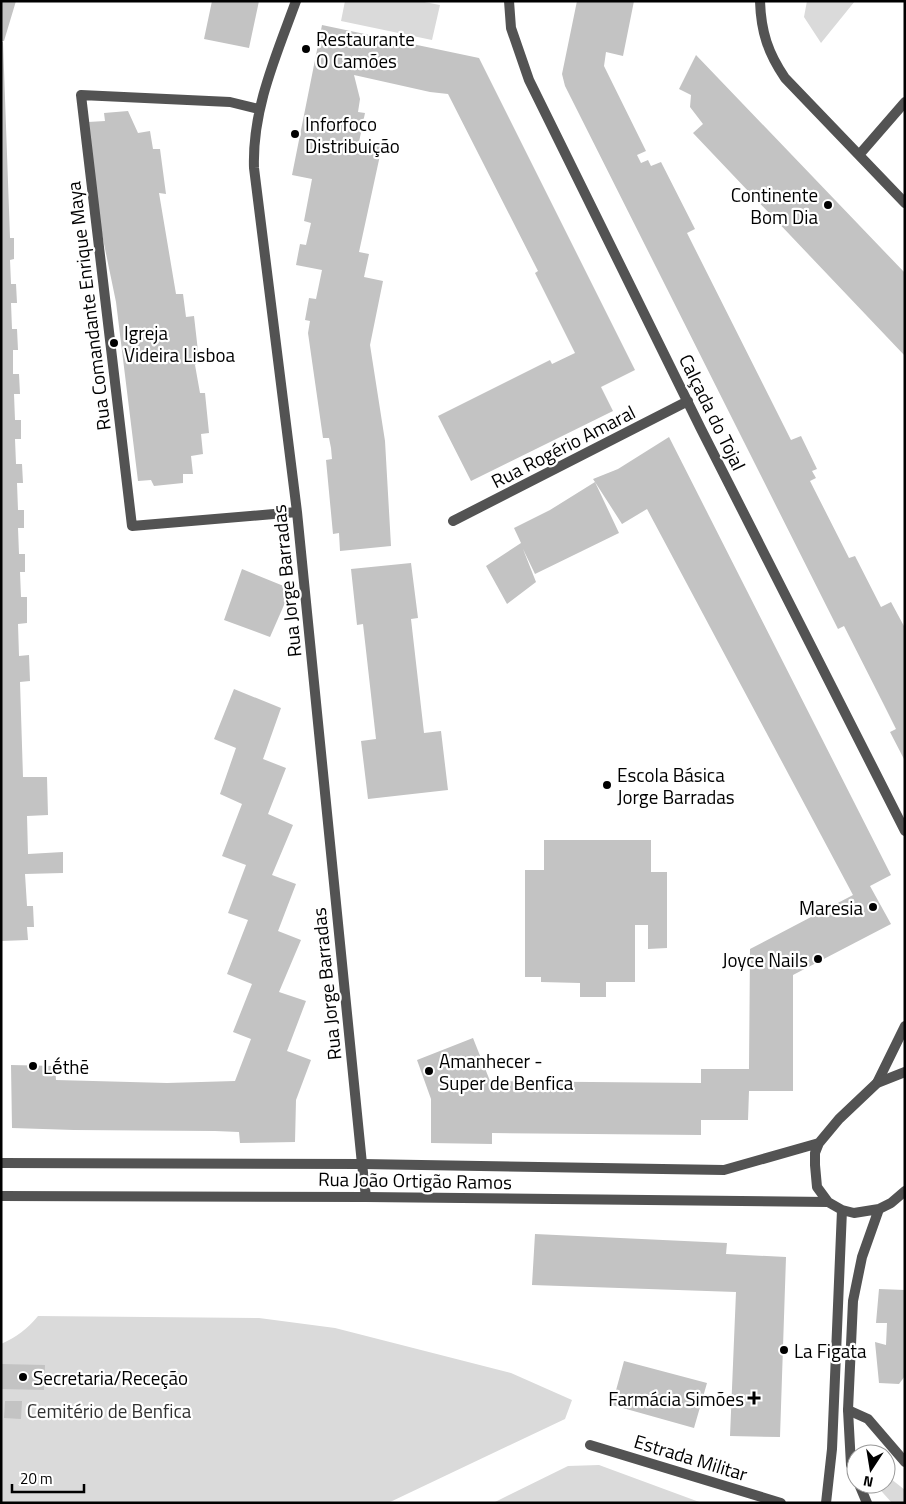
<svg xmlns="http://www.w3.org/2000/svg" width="906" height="1504" font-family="'Titillium Web',sans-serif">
<rect width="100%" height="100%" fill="#fff"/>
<!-- green -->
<path fill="#dadada" d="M345,1H419L440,5L432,40L341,21Z
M807,1H855L821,43L804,17Z
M38,1316L259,1318L335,1328L511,1373L572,1400L565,1419L388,1503H1V1344C17,1337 27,1329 38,1316Z
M599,1465L702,1503H493L568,1466Z
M886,1475L905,1490V1503H892L875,1484H886Z"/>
<!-- building -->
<path fill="#c3c3c3" d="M1,1H16L4,41H1Z
M212,1H259L249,48L204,39Z
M577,1H634L623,56L606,52L604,66L646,151L637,155L641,163L648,160L651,166L661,162L695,229L687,233L791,440L801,436L817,469L812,471L816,478L810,481L849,558L855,556L881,607L891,602L905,628V761L890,732L896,729L883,703L844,626L838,629L565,86L562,74Z
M322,25L479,58L635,370L601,387L613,411L471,481L438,416L550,360L552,364L575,353L535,273L538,271L448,94L430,92L354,75L360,99L358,112L365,113L359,142L382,146L359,252L369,254L364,277L383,281L370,345L385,441L391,546L340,551L339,533L333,534L326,460L332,459L331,448L329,438H323L308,333L310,321L305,320L309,298L316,299L322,270L296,265L300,244L306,245L311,223L304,221L312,179L292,175Z
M1,42H3L10,238H14V259L10,260L11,284H16L17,303H11L12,329H17L18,350H13V374H19L20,394H14L15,420H21V439H15L16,464H22L23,483H17L18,510H24V528H18L19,554H25V572H20L21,597H27V623L18,624L19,656L29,655L30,681L20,682L23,777H47L48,815L27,816L28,854L63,852V873L25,874L27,906H33L34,927H27L28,940L1,941Z
M696,55L905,273V356L693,133L703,124L690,107L691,95L679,89Z
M128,111L138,133L150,131L153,149H160L166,194L159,193L176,294H183L186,317L194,316L199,360L195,365L200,393H205L209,433L201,434L203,454L191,456L193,474H183V483L154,486L151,480L138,481L116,302L97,210L88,122L105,121L104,113Z
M669,437L891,875L870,886L891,924L793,975V1091H749L748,1120H701V1135L492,1133V1144L431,1143V1099L417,1060L473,1038L490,1081L701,1083V1069H749L750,949L853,895L647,509L622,524L595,482L619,533L535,574L523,549L536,582L507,604L486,566L521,543L514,528L550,510L595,482L593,479L618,469Z
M411,563L418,618L411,619L424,733L441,731L448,790L368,799L361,741L376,739L363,624L357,625L351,569Z
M242,569L291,589L270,637L224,620Z
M234,689L281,708L263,759L286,768L268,814L293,825L272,875L296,884L278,931L301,940L279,992L306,1001L287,1051L311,1060L296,1100L295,1142L240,1143L239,1132L215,1131L74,1130L12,1128L11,1065L55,1066L56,1080L167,1083L235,1081L251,1039L233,1032L252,984L227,974L248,920L228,913L246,865L222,856L242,804L220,794L236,748L214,739Z
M544,840H651V872H667V948L648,949V925H635V982H606V997H580V983L541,982V977H525V870H544Z
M535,1234L727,1243L726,1254L786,1257L780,1437L730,1436L736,1292L532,1285Z
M879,1289L905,1290V1376L899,1384L879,1383L875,1342L886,1345L887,1323H876Z
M624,1361L707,1383L694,1428L612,1405Z
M1,1364L45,1365L44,1390L1,1389Z
M5,1401H22L21,1419L4,1418Z"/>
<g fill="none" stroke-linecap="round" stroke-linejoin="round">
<!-- service -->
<path stroke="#535353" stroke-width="10" d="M362,1164L366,1197"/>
<!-- minor -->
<path stroke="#535353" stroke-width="10" d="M296,1C276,56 252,109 254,168L297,512L362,1164
M509,1L511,28L529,80L701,429L905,831
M760,1C761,32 768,53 785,78L905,203
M259,109L230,102L81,95L132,526L297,512
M859,155L905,102
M453,521L688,401
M877,1083L905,1026
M848,1410L868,1419L905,1462
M590,1445L781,1503"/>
<!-- tertiary -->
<path stroke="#535353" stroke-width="10" d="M905,1072L877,1083L839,1119L819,1143L815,1153V1165L817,1187L828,1202L842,1210L854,1213L879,1209L891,1203L905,1191
M1,1163L362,1164L724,1170L819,1143
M1,1196L366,1197L828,1202
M856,1476L851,1465L848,1410L853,1301L862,1257L879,1209
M859,1484L867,1503
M826,1503L832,1449L842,1210"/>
</g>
<!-- markers -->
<g fill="#000" stroke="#fff" stroke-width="2">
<circle cx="306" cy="49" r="5"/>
<circle cx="295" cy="134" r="5"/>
<circle cx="828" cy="205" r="5"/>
<circle cx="114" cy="343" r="5"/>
<circle cx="607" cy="785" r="5"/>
<circle cx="873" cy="907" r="5"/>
<circle cx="818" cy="959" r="5"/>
<circle cx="33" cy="1066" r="5"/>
<circle cx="429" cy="1071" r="5"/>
<circle cx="784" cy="1350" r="5"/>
<circle cx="23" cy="1377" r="5"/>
<path d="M751.5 1390.5h5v5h5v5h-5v5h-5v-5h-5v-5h5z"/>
</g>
<g text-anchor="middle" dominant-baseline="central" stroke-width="4.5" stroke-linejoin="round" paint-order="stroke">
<!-- poi labels -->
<g font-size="19" fill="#000" stroke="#fff" text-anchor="start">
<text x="316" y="38">Restaurante<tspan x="316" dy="22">O Camões</tspan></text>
<text x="305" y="123">Inforfoco<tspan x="305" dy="22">Distribuição</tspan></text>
<text x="818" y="194" text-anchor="end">Continente<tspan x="818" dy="22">Bom Dia</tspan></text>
<text x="124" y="332">Igreja<tspan x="124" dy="22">Videira Lisboa</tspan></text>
<text x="617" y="774">Escola Básica<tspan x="617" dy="22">Jorge Barradas</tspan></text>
<text x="863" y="907" text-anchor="end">Maresia</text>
<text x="808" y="959" text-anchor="end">Joyce Nails</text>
<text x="439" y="1060">Amanhecer -<tspan x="439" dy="22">Super de Benfica</tspan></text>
<text x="43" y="1066">Lḗthē</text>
<text x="794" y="1350">La Figata</text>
<text x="33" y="1377">Secretaria/Receção</text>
<text x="744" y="1398" text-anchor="end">Farmácia Simões</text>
</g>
<!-- street labels -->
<g font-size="19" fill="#000" stroke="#fff">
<text transform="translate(88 306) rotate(-97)">Rua Comandante Enrique Maya</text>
<text transform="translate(713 412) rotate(64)">Calçada do Tojal</text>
<text transform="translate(563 446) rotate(-27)">Rua Rogério Amaral</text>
<text transform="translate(286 581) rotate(-96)">Rua Jorge Barradas</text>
<text transform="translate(326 984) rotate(-96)">Rua Jorge Barradas</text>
<text transform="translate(415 1180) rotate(1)">Rua João Ortigão Ramos</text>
<text transform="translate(691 1457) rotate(17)">Estrada Militar</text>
</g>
<!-- park labels -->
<g font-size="19" fill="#313131" stroke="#fff">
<text x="109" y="1410">Cemitério de Benfica</text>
</g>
</g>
<!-- border -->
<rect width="906" height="1504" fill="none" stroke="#000000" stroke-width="5"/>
<!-- north arrow -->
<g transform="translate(871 1469) rotate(192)"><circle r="24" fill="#ffffff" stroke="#999999"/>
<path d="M0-4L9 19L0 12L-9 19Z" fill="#000000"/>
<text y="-8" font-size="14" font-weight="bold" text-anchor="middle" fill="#000000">N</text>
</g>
<!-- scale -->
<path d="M12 1484v8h72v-8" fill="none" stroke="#000000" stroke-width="2.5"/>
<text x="20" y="1484" font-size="15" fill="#000000" stroke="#ffffff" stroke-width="4" paint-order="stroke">20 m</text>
</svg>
